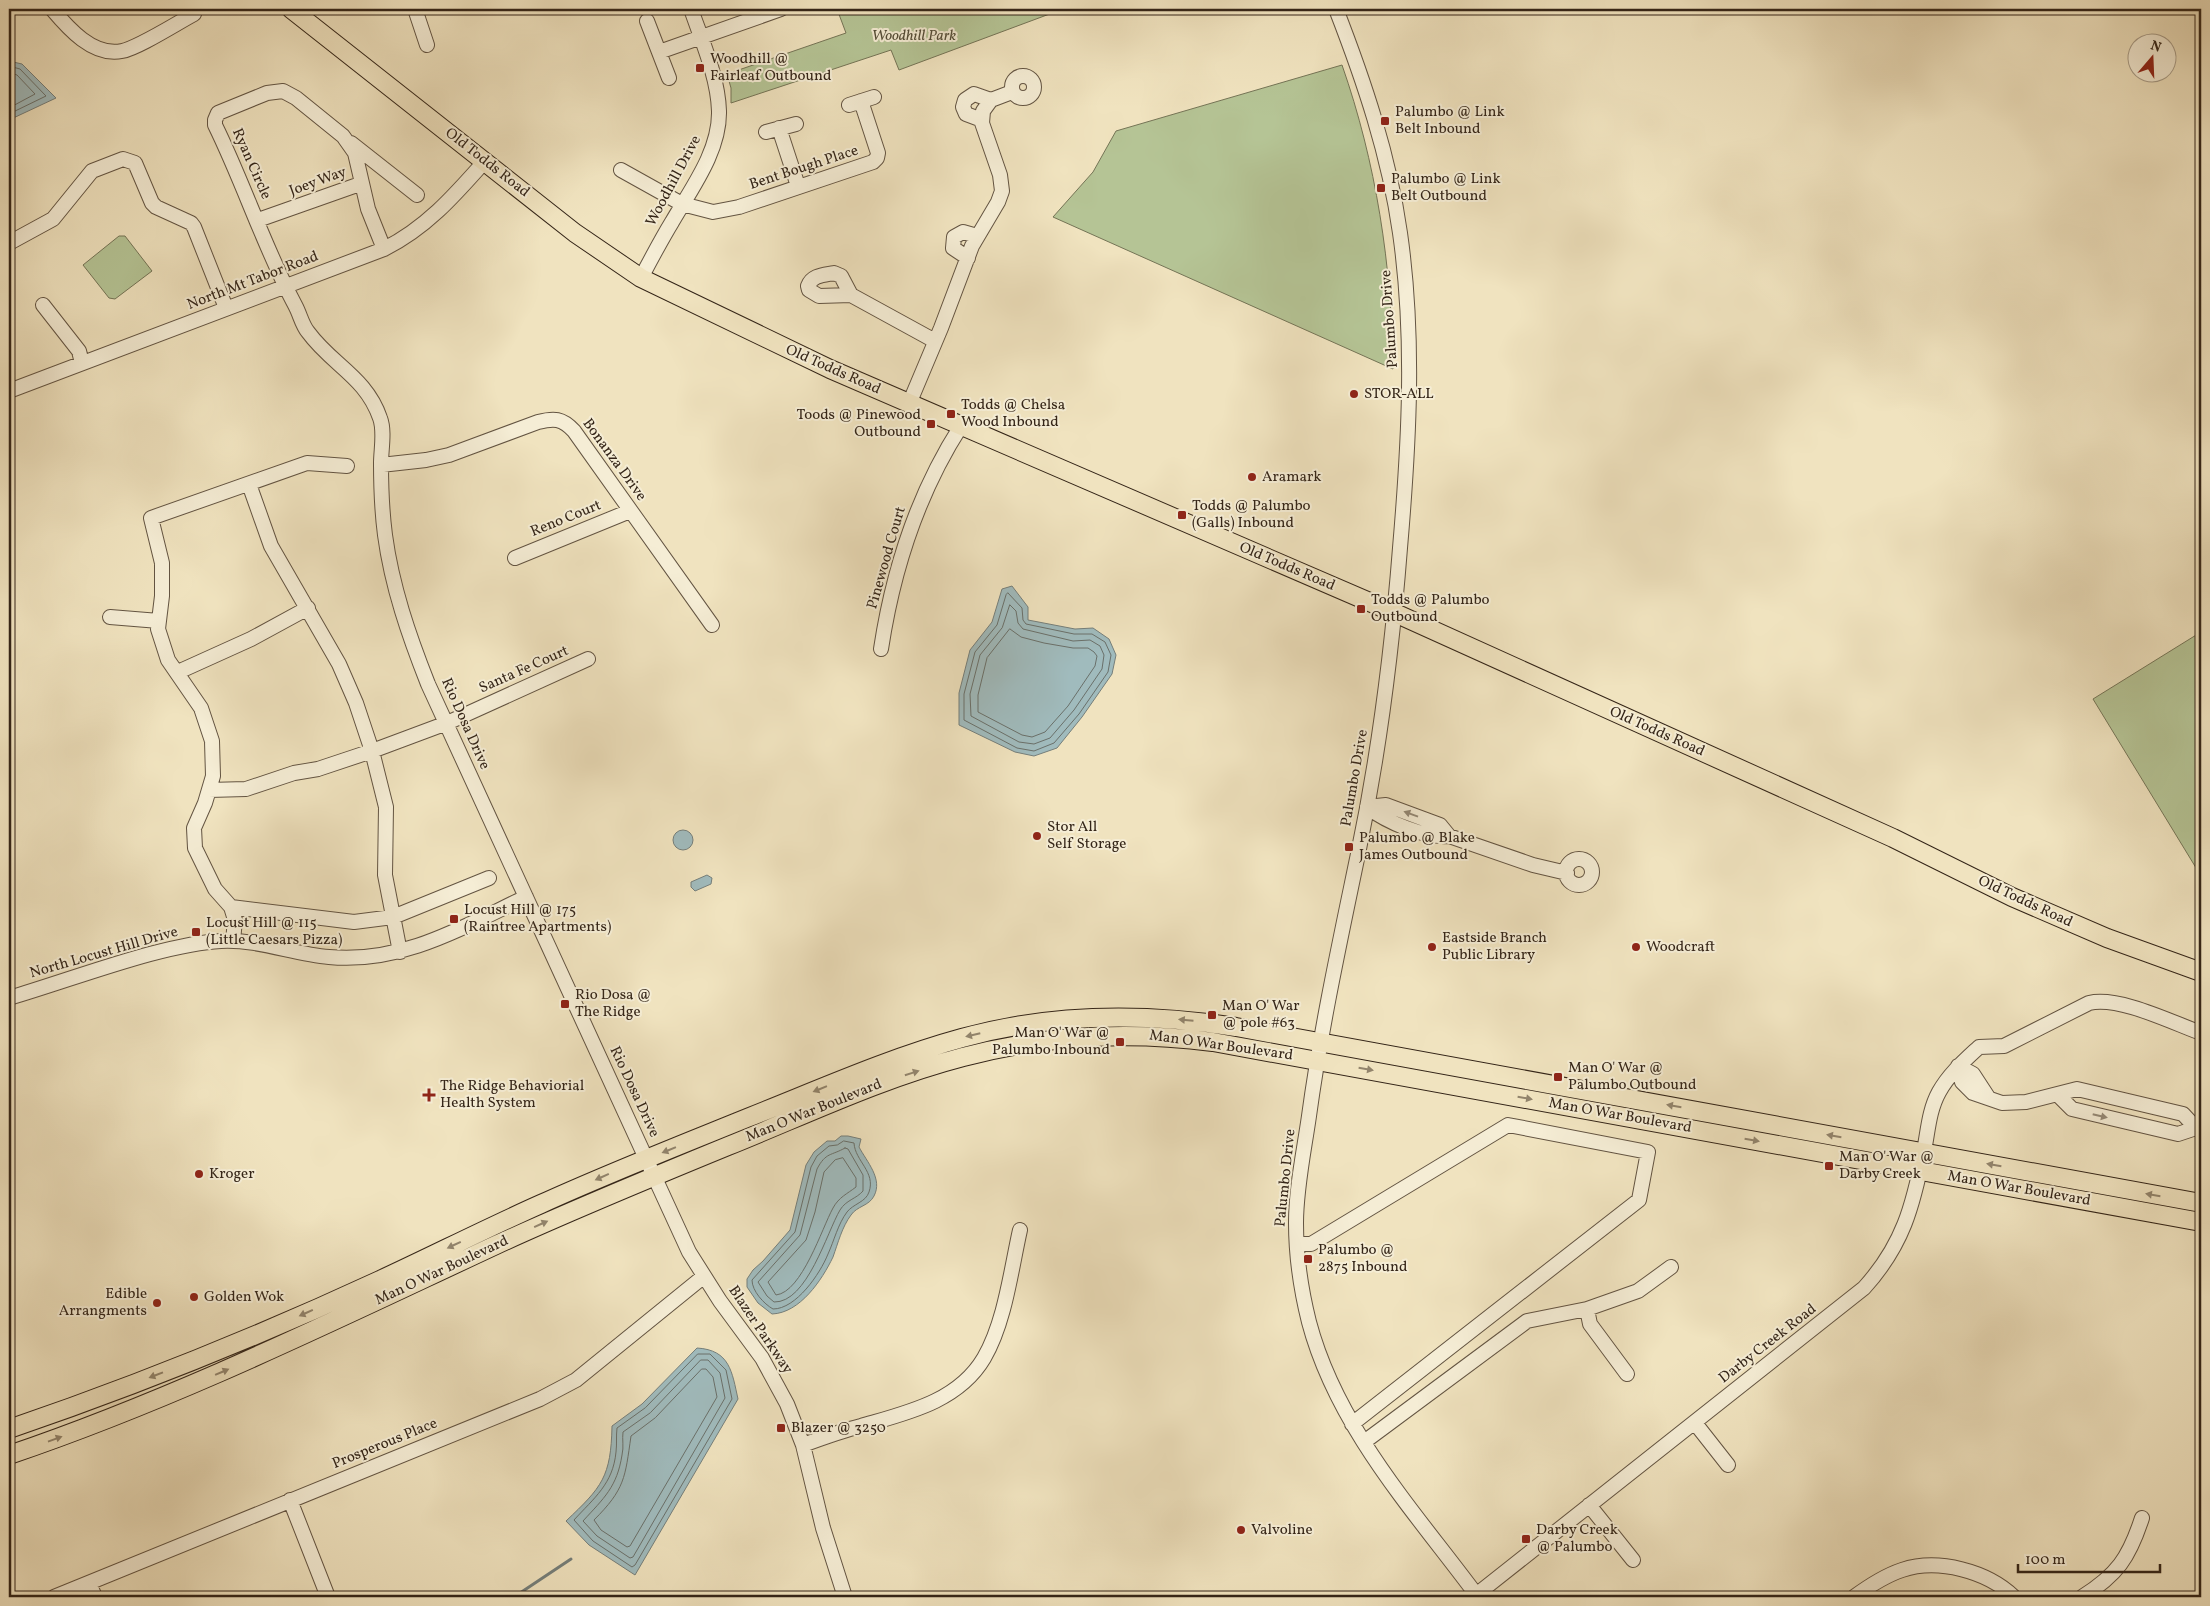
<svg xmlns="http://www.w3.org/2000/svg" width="2210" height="1606" font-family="Vollkorn,serif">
<rect width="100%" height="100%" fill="#f0e3bf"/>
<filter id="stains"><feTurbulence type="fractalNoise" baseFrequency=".004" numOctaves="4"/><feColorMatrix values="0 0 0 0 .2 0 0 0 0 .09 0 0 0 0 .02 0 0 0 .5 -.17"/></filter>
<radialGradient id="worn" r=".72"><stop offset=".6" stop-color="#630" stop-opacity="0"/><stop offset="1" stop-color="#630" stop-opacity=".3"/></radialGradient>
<!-- green -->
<path fill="#b5c495" stroke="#747456" d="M837,9H1063L899,70L891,50L731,103V88L727,74L846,33Z
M1342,65C1376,162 1392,266 1393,369L1053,217L1093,172L1116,131Z
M119,236H125L152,271L115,299L109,298L83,265Z
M2201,632V876L2093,699Z"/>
<!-- water -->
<path fill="#a0bbbd" stroke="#757f7b" d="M9,61L22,64L56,98L9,120Z
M1012,586L1028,607V620L1075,629L1093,628L1109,639L1116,655L1112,674L1082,717L1057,748L1034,756L1015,752L959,725V693L970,650L992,622L1002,589Z
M673 840a10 10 0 1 1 20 0a10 10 0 1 1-20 0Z
M707,875L712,878L711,884L695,891L691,887V882Z
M841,1136H848L861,1139L859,1147C867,1162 883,1179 874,1196C869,1206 857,1206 851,1215C842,1227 838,1243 833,1257C822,1280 800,1313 772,1314L758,1303L747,1287V1279L753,1270L763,1261L790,1230L806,1165L814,1152L827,1141H835Z
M697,1348C730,1350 732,1372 738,1399L635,1575L589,1545L566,1521C602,1487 611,1477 612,1426L642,1404Z"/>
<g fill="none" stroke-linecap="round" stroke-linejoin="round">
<!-- shore -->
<path stroke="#6a706a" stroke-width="1" d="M9,66L20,69L46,96L9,114
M9,72L17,75L35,94L9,108
M1008,593L1022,608L1023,620L1026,624L1074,634H1092L1105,642L1111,655L1108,672L1079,714L1054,743L1034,751L1017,748L964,720V694L975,652L997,625L1006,595Z
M1010,605L1016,611L1018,623L1023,629L1073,641L1090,640L1100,646L1104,655L1102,669L1074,710L1050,738L1034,744L1019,742L971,716L970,694L980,655L1002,628Z
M1010,629L1021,637L1044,643L1073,648H1088L1094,652L1097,656L1095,666L1068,706L1045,732L1032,737L1022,735L978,712V695L987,658Z
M844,1141L854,1143C855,1161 876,1172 869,1192C866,1202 853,1204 847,1212C838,1224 834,1241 828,1254C820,1274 796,1309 773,1309C764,1304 752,1291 752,1280L795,1232L811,1167L817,1156L829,1146L837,1145Z
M845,1148L848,1149L863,1175V1191C856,1199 846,1200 840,1210C827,1232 807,1303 774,1302L767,1296L758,1282L800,1235L817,1169C826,1152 831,1156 845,1148Z
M843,1158L856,1178V1187C847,1194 839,1197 833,1208C822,1228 802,1292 776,1295L768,1282L806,1240L815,1212L824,1172L835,1160Z
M698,1354H710L726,1370L732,1399L635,1565L632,1567L593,1541L574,1520C594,1498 613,1484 616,1452C617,1444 616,1436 617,1428L645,1408Z
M701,1360H708L720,1373L725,1398L633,1557L630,1558L597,1536L583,1521C604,1498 617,1487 622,1455C624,1447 622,1439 623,1432L650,1413Z
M702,1369H706L713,1377L717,1397L630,1546L627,1547L601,1530L594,1520C625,1489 625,1478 631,1436L655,1418Z"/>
<!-- stream -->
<path stroke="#757f7b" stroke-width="3" d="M514,1597L571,1559"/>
<defs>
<path id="minor" d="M52,9C68,28 93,57 122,51C138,48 177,23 194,14
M415,9L427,45
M1336,9C1364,81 1389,155 1400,233C1415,338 1409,443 1400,548C1392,651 1379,753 1358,854C1340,941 1321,1028 1309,1116C1304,1151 1296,1188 1296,1223C1296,1256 1301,1290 1309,1322C1337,1428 1415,1512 1478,1597
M647,21L669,78
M659,52L781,9
M1012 87a11 11 0 1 1 22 0a11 11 0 1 1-22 0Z
M849,105L874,97
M982,120L966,114L963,107L965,100L974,94L991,100
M779,128L798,186
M766,132L796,124
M351,143L417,195
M621,170L682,204L713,212L739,207L873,162L877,158L878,153L861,101
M258,220L360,184
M9,243L53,219L92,171L123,159L135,163L152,203L156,207L191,223L194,227L226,308
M384,249L368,209L355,153L343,136L296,98L283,91L267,93L218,113L215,120V125C244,184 264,247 295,305C300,314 302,325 308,332C332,365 366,377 380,418C385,431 381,450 381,463C381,487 382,512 385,535C392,587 409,636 428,684L689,1252L720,1301L762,1358L787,1404L803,1445L823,1528L845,1597
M968,258L953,248L954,237L963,232L977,236
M641,278C651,259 661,240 672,222C691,189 720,151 719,111C718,77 702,41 691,9
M851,295L819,296L809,290L808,286C812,275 824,275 834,273L841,276L851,295L935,341
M43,305L79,351L82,363
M9,391L384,249C426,228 454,196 485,161
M909,404L941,328L972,246L998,202L1002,191L1000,175L982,123L983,111L991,100L1012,92
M381,465L426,460L449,455L538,422C554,418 562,418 574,431L712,625
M249,484L271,546L339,664L356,703L372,751L447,723L588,659
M515,558L630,511
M110,617L159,621
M881,649C893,570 918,493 961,426
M178,672L251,639L308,608
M209,790L246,789L294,773L318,769L372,751L386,807L385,875L400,952
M1367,807C1387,822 1423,838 1449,836L1533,865L1567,873
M1367,807L1386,805L1440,825L1449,836
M1566 872a13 13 0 1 1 26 0a13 13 0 1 1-26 0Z
M231,907L354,922L393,917L489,878
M233,941L235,920L231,907L215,889L195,848L194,828L205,803L213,776L212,741L201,708L168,660L158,629L162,596V563L151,518L307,463L347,466
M9,998C56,984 102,967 150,954C173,948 197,942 221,941C258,939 293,954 329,957C402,964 463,927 526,897
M1958,1066L1962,1082L1973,1093L2002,1103L2026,1102L2077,1089L2183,1114L2196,1128L2201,1129
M1958,1066L1973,1074L1988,1097
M2058,1095L2072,1109L2178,1134L2196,1128
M1297,1244H1311L1508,1125L1648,1152L1639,1200L1352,1424
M1587,1309L1590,1324L1627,1374
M1695,1423L1728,1465
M1364,1442L1527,1321L1587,1309L1638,1291L1671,1267
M803,1445C822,1438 841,1431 861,1426C906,1413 958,1402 984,1358C1005,1322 1011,1270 1020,1230
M290,1500L328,1597
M1589,1505L1633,1560
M89,1583L95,1597
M1476,1595L1864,1288C1903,1245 1913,1206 1924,1151C1928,1131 1929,1110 1939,1092C1949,1074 1964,1061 1979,1047L2004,1046L2089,1003C2119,996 2171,1022 2201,1033
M54,1597L540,1399L576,1380L703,1277
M1854,1597C1869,1586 1884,1576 1902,1570C1938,1558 1987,1571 2014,1597
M2082,1597C2117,1575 2129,1558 2142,1518"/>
<path id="major" d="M291,9L575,233L641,278L830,369L1395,613L1893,838L2012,897L2107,938L2201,972
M9,1429C135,1386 259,1336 380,1280C434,1255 487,1228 541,1204C609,1173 678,1146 747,1118C818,1090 889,1058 962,1038C1052,1013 1145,1013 1236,1027L2201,1203
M9,1455C177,1398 335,1320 496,1245C572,1210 650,1178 728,1146C805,1115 882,1078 963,1057C1046,1035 1129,1031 1213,1042L2201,1222"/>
</defs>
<!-- minor casing -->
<use href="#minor" stroke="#635442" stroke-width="16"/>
<!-- major casing -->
<use href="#major" stroke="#342518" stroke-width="20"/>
<!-- minor -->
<use href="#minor" stroke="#f5edd5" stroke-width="14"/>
<!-- major -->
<use href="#major" stroke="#f0e3bf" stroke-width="18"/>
</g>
<!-- one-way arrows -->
<defs><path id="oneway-solid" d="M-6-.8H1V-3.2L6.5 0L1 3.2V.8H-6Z" transform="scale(1.25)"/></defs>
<g fill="#948976">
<use href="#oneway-solid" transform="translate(1411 814) rotate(-160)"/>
<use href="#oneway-solid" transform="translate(2100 1116) rotate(13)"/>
</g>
<g fill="#92846c">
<use href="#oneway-solid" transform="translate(1186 1020) rotate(-175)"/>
<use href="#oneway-solid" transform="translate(973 1035) rotate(167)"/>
<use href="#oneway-solid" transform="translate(1366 1069) rotate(10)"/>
<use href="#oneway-solid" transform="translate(912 1073) rotate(-18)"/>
<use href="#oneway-solid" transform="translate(820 1089) rotate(158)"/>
<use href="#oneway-solid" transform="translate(1525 1098) rotate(10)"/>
<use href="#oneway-solid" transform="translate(1674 1106) rotate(-170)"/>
<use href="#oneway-solid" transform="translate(1834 1136) rotate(-170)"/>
<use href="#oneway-solid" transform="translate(1752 1140) rotate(10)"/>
<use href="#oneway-solid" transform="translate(669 1150) rotate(158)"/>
<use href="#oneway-solid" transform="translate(1994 1165) rotate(-170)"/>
<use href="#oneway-solid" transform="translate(602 1177) rotate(156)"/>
<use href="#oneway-solid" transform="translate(2153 1195) rotate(-170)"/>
<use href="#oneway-solid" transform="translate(541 1224) rotate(-24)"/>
<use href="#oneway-solid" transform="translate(454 1245) rotate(155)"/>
<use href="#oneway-solid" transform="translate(306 1313) rotate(156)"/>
<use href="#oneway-solid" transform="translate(222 1372) rotate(-23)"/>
<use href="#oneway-solid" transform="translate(156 1375) rotate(159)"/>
<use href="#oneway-solid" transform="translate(55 1439) rotate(-20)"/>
</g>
<!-- markers -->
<g fill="#8f2418" stroke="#f5edd5" stroke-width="2">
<rect x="695" y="63" width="10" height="10" rx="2.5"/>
<rect x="1380" y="116" width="10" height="10" rx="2.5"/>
<rect x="1376" y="183" width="10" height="10" rx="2.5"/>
<circle cx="1354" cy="394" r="5"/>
<rect x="946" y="409" width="10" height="10" rx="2.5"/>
<rect x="926" y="419" width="10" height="10" rx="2.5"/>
<circle cx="1252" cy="477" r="5"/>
<rect x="1177" y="510" width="10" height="10" rx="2.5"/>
<rect x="1356" y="604" width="10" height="10" rx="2.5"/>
<circle cx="1037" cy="836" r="5"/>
<rect x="1344" y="842" width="10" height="10" rx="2.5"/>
<rect x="449" y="914" width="10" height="10" rx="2.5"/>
<rect x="191" y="927" width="10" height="10" rx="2.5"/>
<circle cx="1432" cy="947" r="5"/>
<circle cx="1636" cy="947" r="5"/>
<rect x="560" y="999" width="10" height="10" rx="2.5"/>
<rect x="1207" y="1010" width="10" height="10" rx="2.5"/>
<rect x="1115" y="1037" width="10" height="10" rx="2.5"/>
<rect x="1553" y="1072" width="10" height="10" rx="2.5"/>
<path d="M426.5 1087.5h5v5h5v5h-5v5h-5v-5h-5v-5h5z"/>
<rect x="1824" y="1161" width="10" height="10" rx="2.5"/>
<circle cx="199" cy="1174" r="5"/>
<rect x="1303" y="1254" width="10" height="10" rx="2.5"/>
<circle cx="194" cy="1297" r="5"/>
<circle cx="157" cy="1303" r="5"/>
<rect x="776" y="1423" width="10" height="10" rx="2.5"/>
<circle cx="1241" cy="1530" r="5"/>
<rect x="1521" y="1534" width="10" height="10" rx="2.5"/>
</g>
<g text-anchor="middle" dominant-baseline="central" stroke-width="4" stroke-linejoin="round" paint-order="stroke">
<!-- park labels -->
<g font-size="15" font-style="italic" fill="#544d37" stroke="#f5edd5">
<text x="914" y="36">Woodhill Park</text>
</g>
<!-- poi labels -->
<g font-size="15" fill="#342518" stroke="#f5edd5" text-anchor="start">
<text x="710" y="59">Woodhill @<tspan x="710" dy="17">Fairleaf Outbound</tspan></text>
<text x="1395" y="112">Palumbo @ Link<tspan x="1395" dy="17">Belt Inbound</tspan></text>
<text x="1391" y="179">Palumbo @ Link<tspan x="1391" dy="17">Belt Outbound</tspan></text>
<text x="1364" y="394">STOR-ALL</text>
<text x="961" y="405">Todds @ Chelsa<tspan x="961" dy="17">Wood Inbound</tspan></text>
<text x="921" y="415" text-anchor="end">Toods @ Pinewood<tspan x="921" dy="17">Outbound</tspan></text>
<text x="1262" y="477">Aramark</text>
<text x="1192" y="506">Todds @ Palumbo<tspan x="1192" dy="17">(Galls) Inbound</tspan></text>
<text x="1371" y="600">Todds @ Palumbo<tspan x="1371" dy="17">Outbound</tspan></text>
<text x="1047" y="827">Stor All<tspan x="1047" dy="17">Self Storage</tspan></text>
<text x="1359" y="838">Palumbo @ Blake<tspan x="1359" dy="17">James Outbound</tspan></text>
<text x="464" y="910">Locust Hill @ 175<tspan x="464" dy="17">(Raintree Apartments)</tspan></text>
<text x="206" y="923">Locust Hill @ 115<tspan x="206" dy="17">(Little Caesars Pizza)</tspan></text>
<text x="1442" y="938">Eastside Branch<tspan x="1442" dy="17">Public Library</tspan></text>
<text x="1646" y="947">Woodcraft</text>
<text x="575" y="995">Rio Dosa @<tspan x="575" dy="17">The Ridge</tspan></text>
<text x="1222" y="1006">Man O' War<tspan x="1222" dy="17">@ pole #63</tspan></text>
<text x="1110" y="1033" text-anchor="end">Man O' War @<tspan x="1110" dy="17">Palumbo Inbound</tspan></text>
<text x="1568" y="1068">Man O' War @<tspan x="1568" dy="17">Palumbo Outbound</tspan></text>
<text x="440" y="1086">The Ridge Behaviorial<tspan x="440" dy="17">Health System</tspan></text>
<text x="1839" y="1157">Man O' War @<tspan x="1839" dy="17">Darby Creek</tspan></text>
<text x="209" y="1174">Kroger</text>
<text x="1318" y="1250">Palumbo @<tspan x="1318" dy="17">2875 Inbound</tspan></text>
<text x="147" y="1294" text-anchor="end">Edible<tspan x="147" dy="17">Arrangments</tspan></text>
<text x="204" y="1297">Golden Wok</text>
<text x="791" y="1428">Blazer @ 3250</text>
<text x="1251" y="1530">Valvoline</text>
<text x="1536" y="1530">Darby Creek<tspan x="1536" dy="17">@ Palumbo</tspan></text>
</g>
<!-- street labels -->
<g font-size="15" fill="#342518" stroke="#f5edd5">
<text transform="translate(487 163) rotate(38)">Old Todds Road</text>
<text transform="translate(251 164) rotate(66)">Ryan Circle</text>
<text transform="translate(804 168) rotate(-18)">Bent Bough Place</text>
<text transform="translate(674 181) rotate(-62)">Woodhill Drive</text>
<text transform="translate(318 182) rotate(-20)">Joey Way</text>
<text transform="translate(253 281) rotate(-21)">North Mt Tabor Road</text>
<text transform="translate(1390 319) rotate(-94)">Palumbo Drive</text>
<text transform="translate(833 370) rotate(24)">Old Todds Road</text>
<text transform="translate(614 460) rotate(54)">Bonanza Drive</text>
<text transform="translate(566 519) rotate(-22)">Reno Court</text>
<text transform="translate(887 558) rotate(-74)">Pinewood Court</text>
<text transform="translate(1287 567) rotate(23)">Old Todds Road</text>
<text transform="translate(524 670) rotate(-24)">Santa Fe Court</text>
<text transform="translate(465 724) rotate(66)">Rio Dosa Drive</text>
<text transform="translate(1657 732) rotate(24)">Old Todds Road</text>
<text transform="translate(1355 778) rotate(-80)">Palumbo Drive</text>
<text transform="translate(2025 902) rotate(25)">Old Todds Road</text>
<text transform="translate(104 953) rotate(-16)">North Locust Hill Drive</text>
<text transform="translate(1221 1046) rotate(8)">Man O War Boulevard</text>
<text transform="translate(634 1092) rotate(65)">Rio Dosa Drive</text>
<text transform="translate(814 1111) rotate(-22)">Man O War Boulevard</text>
<text transform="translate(1620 1116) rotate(10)">Man O War Boulevard</text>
<text transform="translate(1286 1178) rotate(-84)">Palumbo Drive</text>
<text transform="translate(2019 1189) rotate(10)">Man O War Boulevard</text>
<text transform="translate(442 1271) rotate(-25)">Man O War Boulevard</text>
<text transform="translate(760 1330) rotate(56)">Blazer Parkway</text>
<text transform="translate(1768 1344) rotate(-38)">Darby Creek Road</text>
<text transform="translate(385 1444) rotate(-22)">Prosperous Place</text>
</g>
</g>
<!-- margin -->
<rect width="2210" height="1606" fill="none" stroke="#f0e3bf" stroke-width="30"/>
<rect x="10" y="10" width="2190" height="1586" fill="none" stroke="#342518" stroke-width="2.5"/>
<rect x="15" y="15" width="2180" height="1576" fill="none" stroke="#342518"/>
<!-- north arrow -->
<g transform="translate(2152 58) rotate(19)"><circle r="24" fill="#f5edd5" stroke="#a89d89"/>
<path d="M0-4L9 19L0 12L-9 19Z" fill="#8f2418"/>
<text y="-8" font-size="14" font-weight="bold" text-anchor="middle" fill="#342518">N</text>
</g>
<!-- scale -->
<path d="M2018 1564v8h142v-8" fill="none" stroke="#342518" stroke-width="2.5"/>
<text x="2025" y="1564" font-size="15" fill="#342518" stroke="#f5edd5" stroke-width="4" paint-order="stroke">100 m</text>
<rect width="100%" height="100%" filter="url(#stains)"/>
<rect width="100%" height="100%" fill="url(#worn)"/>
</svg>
